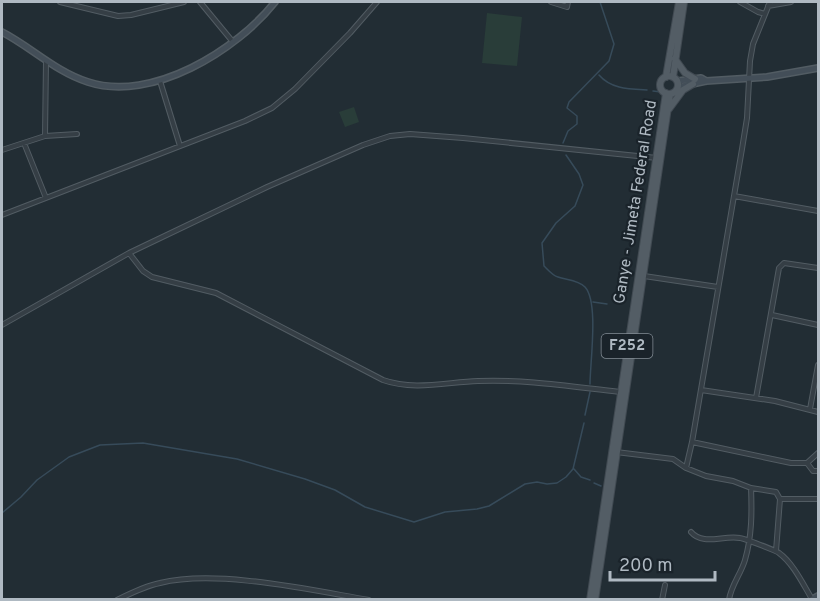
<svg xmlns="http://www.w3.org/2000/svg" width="820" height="601" font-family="Overpass,sans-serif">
<rect width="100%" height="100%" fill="#222d34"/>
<!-- green -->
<path fill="#293d39" d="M487,13L522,17L517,66L482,63Z
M354,107L359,122L345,127L339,112Z"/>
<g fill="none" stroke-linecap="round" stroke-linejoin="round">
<!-- stream -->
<path stroke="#374b5a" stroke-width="1.5" d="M599,75C611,89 629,89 647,90
M653,91L661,92
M563,143L568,131L577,124V116L567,108L569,102L609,61L614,44L600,2
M566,155L579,174L583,185L575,206L556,223L542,243L544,266C548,270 553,276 558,277C566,280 578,280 585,287C599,302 590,363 590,384
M593,302L607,304
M585,415L590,392
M574,469L581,477L590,480
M594,483L601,486
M2,513L21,497L37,480L69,457L100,445L143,443L237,459L305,479L335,490L365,507L414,522L445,512L477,509L489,506L525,484L537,482L547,484L557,483L566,477L573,469L584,423"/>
<defs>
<path id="street" d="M60,2L118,16L131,15L184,2
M200,2L233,42
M551,2L567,7L568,2
M740,2L758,12L765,14
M768,6L791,2
M160,81L180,146
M45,136L46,61
M24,143L46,198
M2,150L45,136L77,134
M734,196L818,211
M2,215L245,121L272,108L295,89L350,33L377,2
M129,253L143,271L152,277L216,293L383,380C414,391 447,382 478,381C525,379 574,387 620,392
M644,276L718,287
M772,315L818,325
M2,325L129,253L267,187L363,145L390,136L410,134L463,138L657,158
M701,390L775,401L818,412
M756,398L779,268L784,263L818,268
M810,409L818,365
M692,442L791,463H807L818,453
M616,452L673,459L686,468L706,476L733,481L751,488L776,492L780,499L776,551
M807,463L813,471H818
M686,468L692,442L742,149L747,118L750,61L753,44L770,2
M780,499H818
M691,532C703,546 723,535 740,538C743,538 777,551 779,553C793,563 803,584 812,599
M117,600C131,593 145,586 160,583C217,569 310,590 369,600
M662,600L665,585
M729,600C731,585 741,574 745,560C752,536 752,512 751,488"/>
<path id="secondary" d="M2,32C31,47 56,72 88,82C152,103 237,50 275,2
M678,81L701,78L706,81
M678,87L706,81L767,77L818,68
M811,600L818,596"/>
<path id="primary" d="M675,59L685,73L695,79
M660 85a9 9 0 1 1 18 0a9 9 0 1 1-18 0Z
M666,77L679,2
M673,77L684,2
M669,109L683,90L693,84
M590,600L666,93
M595,600L670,94"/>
</defs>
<!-- street casing -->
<use href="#street" stroke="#525c63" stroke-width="6"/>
<!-- secondary casing -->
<use href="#secondary" stroke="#525c63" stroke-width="8"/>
<!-- primary casing -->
<use href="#primary" stroke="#414a52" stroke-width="8"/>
<!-- street -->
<use href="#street" stroke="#353e45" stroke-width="4"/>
<!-- secondary -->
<use href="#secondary" stroke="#434e58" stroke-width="5"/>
<!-- primary -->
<use href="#primary" stroke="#535d65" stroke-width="6"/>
</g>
<g text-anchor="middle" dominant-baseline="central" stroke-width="4.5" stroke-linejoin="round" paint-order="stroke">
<!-- shield labels -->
<rect fill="#1a232a" stroke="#828c94" stroke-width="1.5" x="601.5" y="334" width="51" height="24" rx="4.5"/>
<g font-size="15" font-weight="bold" fill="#afb9c2">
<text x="627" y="346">F252</text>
</g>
<!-- street labels -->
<g font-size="16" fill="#afb9c2" stroke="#1a232a">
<text transform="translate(636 202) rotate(-81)">Ganye - Jimeta Federal Road</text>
</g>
</g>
<!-- border -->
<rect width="820" height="601" fill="none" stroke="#afb9c2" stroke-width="6"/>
<!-- scale -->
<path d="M610 571v9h105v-9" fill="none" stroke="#afb9c2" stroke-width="3"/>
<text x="619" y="571" font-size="18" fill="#afb9c2" stroke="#1a232a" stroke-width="4.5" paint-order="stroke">200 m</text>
</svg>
